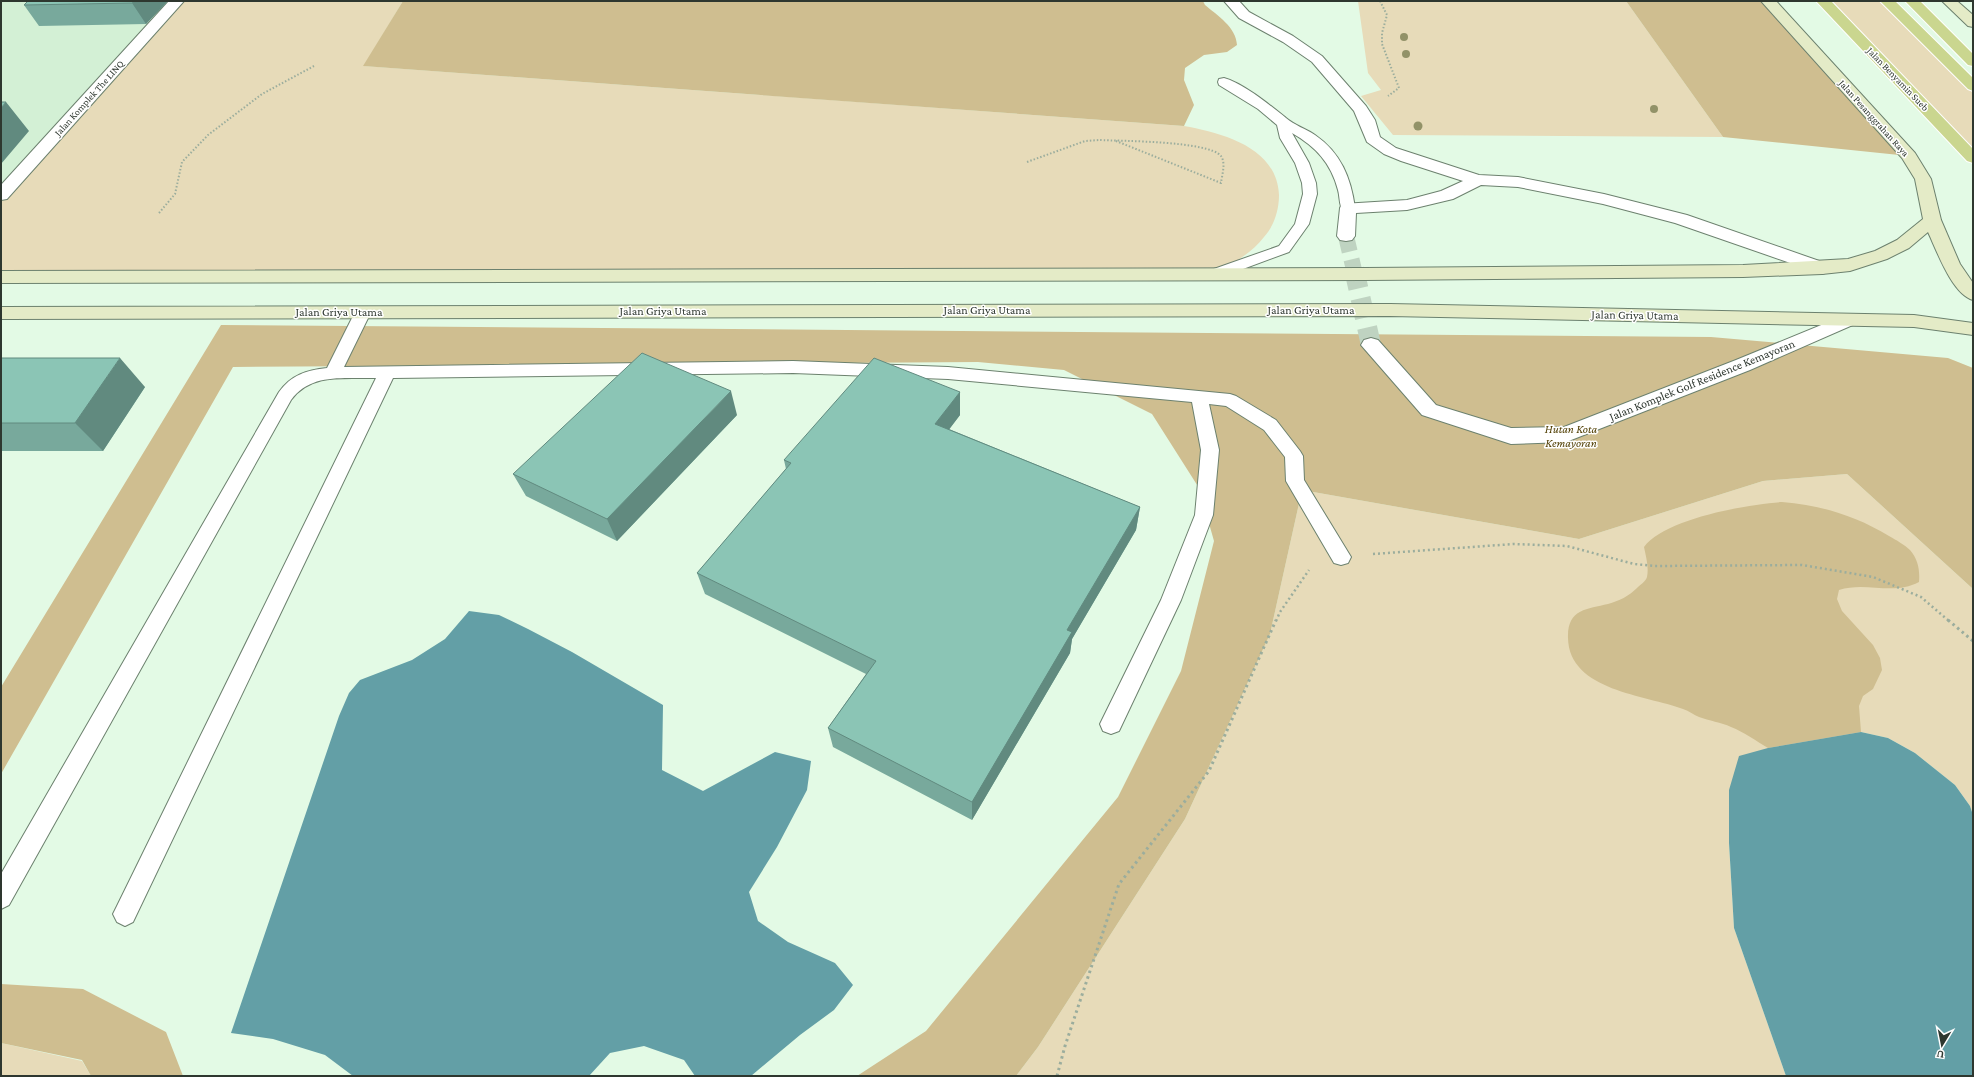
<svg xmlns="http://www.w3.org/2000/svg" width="1974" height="1077" font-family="'Crimson Pro',serif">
<rect width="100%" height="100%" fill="#e3fae5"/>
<!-- built -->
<path fill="#d3f0d5" d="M1,1H176L1,195Z"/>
<!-- green -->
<path fill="#e7dbb9" d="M176,1H403L364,66L1184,126C1222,133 1277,147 1279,195C1279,210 1274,226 1264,237C1252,253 1233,263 1216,274L1,277V195Z
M1358,1H1626L1723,137L1393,135L1361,96L1381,90L1368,73Z
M1823,1H1888L1973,79V158Z
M1847,474L1973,589V815L1970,806L1955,785L1915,753L1888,738L1861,732L1729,790V843L1734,928L1786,1076H1016L1038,1047L1185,819L1270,634L1302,490L1579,539L1763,481Z
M1,1043L82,1061L91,1076H1Z"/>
<!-- forest -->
<path fill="#cfbe90" d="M403,1H1203L1205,5C1218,16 1236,27 1237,45L1227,52L1204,55L1185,68L1184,80L1194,105L1184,126L363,66Z
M1626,1H1770L1909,156L1723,137Z
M221,325L1711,337L1948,358L1973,368V589L1847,474L1763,481L1579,539L1302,490L1270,634L1185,819L1038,1047L1016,1076H857L926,1031L1118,797L1181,671L1214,541L1199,488L1152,414L1064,370L978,362L233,367L1,774V687Z
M1782,502C1821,505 1856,516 1889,536C1896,540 1905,545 1910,550C1918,559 1920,570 1919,582C1893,596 1866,581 1839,590L1837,599L1842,611L1873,645L1880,658L1882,670L1873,689L1863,696L1859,706L1861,732L1768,748C1756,741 1744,732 1731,727C1721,722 1709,721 1699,717C1694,715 1689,711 1683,709C1646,695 1569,691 1568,638C1567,609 1587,609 1608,604C1619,601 1629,596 1637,588C1640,585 1646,581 1647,577C1649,567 1646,557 1644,547C1664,519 1748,504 1782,502Z
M1,984L83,989L166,1032L183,1076H91L82,1060L1,1043Z"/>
<!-- water -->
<path fill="#639fa6" d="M469,611L499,615L528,629L572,652L663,705L662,770L703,791L775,752L811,761L807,790L777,847L749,892L758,921L788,942L835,963L853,985L834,1010L800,1035L751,1076H695L684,1060L644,1046L610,1053L589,1076H353L325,1055L273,1039L231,1033L339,716L349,693L360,680L412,660L445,639Z
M1861,732L1888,738L1915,753L1955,785L1970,806L1973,815V1076H1786L1734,928L1729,843V790L1739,756L1768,748Z"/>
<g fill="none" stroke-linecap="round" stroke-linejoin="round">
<!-- street-tunnel-far1 -->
<path stroke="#bfd3c1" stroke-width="16" stroke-dasharray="16 8" stroke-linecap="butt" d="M1346,236L1354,270"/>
<!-- street-tunnel -->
<path stroke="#bfd3c1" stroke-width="20" stroke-dasharray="20 10" stroke-linecap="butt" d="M1354,269L1371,345"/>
<defs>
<path id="lane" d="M1224,78C1243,83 1271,106 1286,118C1294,125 1306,129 1315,135C1341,153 1351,178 1355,208L1353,211H1343C1339,205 1340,197 1338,190C1331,163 1316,147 1292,133L1309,163L1316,183L1317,194L1309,224L1289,252L1216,279L1211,278L1208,274L1211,270L1279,246L1295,224L1303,194L1302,183L1295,163L1280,138L1277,125L1258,109L1219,85L1218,82L1219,79Z
M363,307L369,308L371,312L344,367L793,361L948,367L1230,394L1236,396L1276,420L1300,451L1303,456L1304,480L1351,557L1348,563L1341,565L1334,563L1286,481L1285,457L1264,430L1226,406L1209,404L1219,450L1213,515L1181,600L1119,731L1111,734L1103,731L1100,724L1161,600L1195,515L1201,450L1192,402L948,379L793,373L393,378L133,922L125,926L117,922L113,914L117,906L376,378C346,379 311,372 291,400L9,905L1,909V874L279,392C291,375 307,370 327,368L357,308Z"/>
<path id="street" d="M169,1H184L7,199L1,200V185Z
M1224,1H1239L1249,12L1293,36L1322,56L1366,106L1375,120L1380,137L1396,148L1479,175L1518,177L1604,194L1687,215L1828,264L1831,268L1828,272L1822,274L1675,223L1603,204L1518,187L1481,185L1453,199L1407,210L1356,213L1355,236L1352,240L1346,241L1340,240L1337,236L1340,208L1342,204L1407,200L1441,191L1463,181L1401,161L1384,154L1367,142L1354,111L1312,62L1283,42L1239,18Z
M1848,314L1855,316L1857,320L1855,324L1750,370L1566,442L1511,444L1422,415L1361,345L1364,340L1371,338L1378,340L1436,405L1511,428L1564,427L1736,360Z"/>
<path id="secondary" d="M1761,1H1776L1915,153L1931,179L1941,220L1960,264L1973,283V300C1952,294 1937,251 1928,232L1909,248L1887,259L1850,271L1822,274L1743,277L1365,280L1,283V271L1365,268L1743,265L1848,259L1875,251L1897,240L1923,219L1915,179L1902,158Z
M1942,1H1957L1973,15V27L1968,26Z
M1390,304L1914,315L1973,323V335L1914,327L1390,316L1,319V307Z"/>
<path id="primary" d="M1816,1H1831L1973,149V163L1967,161Z
M1880,1H1895L1973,78V91L1968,89Z
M1905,1H1920L1973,54V66L1968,65Z"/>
</defs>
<!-- lane casing -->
<use href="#lane" stroke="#6c816e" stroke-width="2"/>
<!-- street casing -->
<use href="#street" stroke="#6c816e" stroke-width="2"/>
<!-- secondary casing -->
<use href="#secondary" stroke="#6c816e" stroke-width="2"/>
<!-- primary casing -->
<use href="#primary" stroke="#fff" stroke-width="2"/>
<!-- path-far2 -->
<path stroke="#9bad9d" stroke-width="2" stroke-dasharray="1.5 2" stroke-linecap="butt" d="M1380,1L1387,15L1382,33V44L1399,88L1388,96
M1027,162L1085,141L1099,140C1121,141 1209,141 1221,156C1226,163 1222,175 1221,183L1116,141
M159,213L175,194L182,162L208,135L262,94L314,66"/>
<!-- path-far1 -->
<path stroke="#9bad9d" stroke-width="2.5" stroke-dasharray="2 3" stroke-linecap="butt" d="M1373,554L1514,544L1567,546L1634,564L1654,566L1802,565L1873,577L1921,597L1949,621
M1276,621L1280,612L1309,570"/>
<!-- path -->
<path stroke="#9bad9d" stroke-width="3" stroke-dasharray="2.5 3.5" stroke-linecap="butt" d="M1948,620L1973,641
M1057,1076L1065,1046L1119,884L1209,771L1276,620"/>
<!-- lane -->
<use href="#lane" fill="#fff" fill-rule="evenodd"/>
<!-- street -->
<use href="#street" fill="#fff" fill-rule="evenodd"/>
<!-- secondary -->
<use href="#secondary" fill="#e4ebc7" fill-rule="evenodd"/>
<!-- primary -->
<use href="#primary" fill="#cad68f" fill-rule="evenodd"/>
</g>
<!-- trees -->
<g fill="#929268">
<circle cx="1404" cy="37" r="4"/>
<circle cx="1406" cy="54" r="4"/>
<circle cx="1654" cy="109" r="4"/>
<circle cx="1418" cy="126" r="4.5"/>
</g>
<!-- wall -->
<path fill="#78a99c" d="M28,1H168L146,24L39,26L24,5Z
M1,358L145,387L103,451H1Z
M960,392V415L949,429L1140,507L1136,530L1072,639L1070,653L972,820L833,747L828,728L866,674L705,594L697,573L786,469L784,460Z
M737,415L617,541L526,496L513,474Z"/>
<!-- shaded-wall -->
<path fill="#618a7f" d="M135,1H168L146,24L132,3Z
M6,102L29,131L1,164V108Z
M120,358L145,387L103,451L75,423Z
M731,391L737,415L617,541L607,519Z
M960,392V415L936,447L935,424Z
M1140,507L1136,530L1072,639L1070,653L972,820V802L1067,630Z"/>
<!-- building -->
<path fill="#8bc5b5" stroke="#618a7f" d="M28,1H135L132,3L24,5Z
M1,102H6L1,108Z
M642,353L731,391L607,519L513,474Z
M1,358H120L75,423H1Z
M874,358L960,392L935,424L1140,507L1067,630L1072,632L972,802L828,728L876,661L697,573L791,463L784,460Z"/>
<g text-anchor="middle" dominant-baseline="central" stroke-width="3" stroke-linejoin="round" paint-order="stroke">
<!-- far-street labels -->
<g font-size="10" fill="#2e372f" stroke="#fff">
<text transform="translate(1898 79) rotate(46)">Jalan Benyamin Sueb</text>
<text transform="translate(89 98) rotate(-48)">Jalan Komplek The LINQ</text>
<text transform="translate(1874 118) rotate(48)">Jalan Pesanggrahan Raya</text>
</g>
<!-- street labels -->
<g font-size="12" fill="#2e372f" stroke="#fff">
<text x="987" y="310">Jalan Griya Utama</text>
<text x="1311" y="310">Jalan Griya Utama</text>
<text x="663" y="311">Jalan Griya Utama</text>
<text x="339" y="312">Jalan Griya Utama</text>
<text transform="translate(1635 315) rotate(1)">Jalan Griya Utama</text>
<text transform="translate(1702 380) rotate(-22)">Jalan Komplek Golf Residence Kemayoran</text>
</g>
<!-- park labels -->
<g font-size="12" font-style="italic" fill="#4f3d01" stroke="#fff">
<text x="1571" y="429">Hutan Kota<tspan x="1571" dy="14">Kemayoran</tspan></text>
</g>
</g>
<!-- border -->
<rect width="1974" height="1077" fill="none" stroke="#2e372f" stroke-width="4"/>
<!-- north arrow -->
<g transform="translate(1942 1045) rotate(190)" stroke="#ffffff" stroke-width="3" paint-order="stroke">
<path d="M0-3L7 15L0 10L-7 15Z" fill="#2e372f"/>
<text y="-6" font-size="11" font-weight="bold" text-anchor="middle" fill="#2e372f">U</text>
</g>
</svg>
